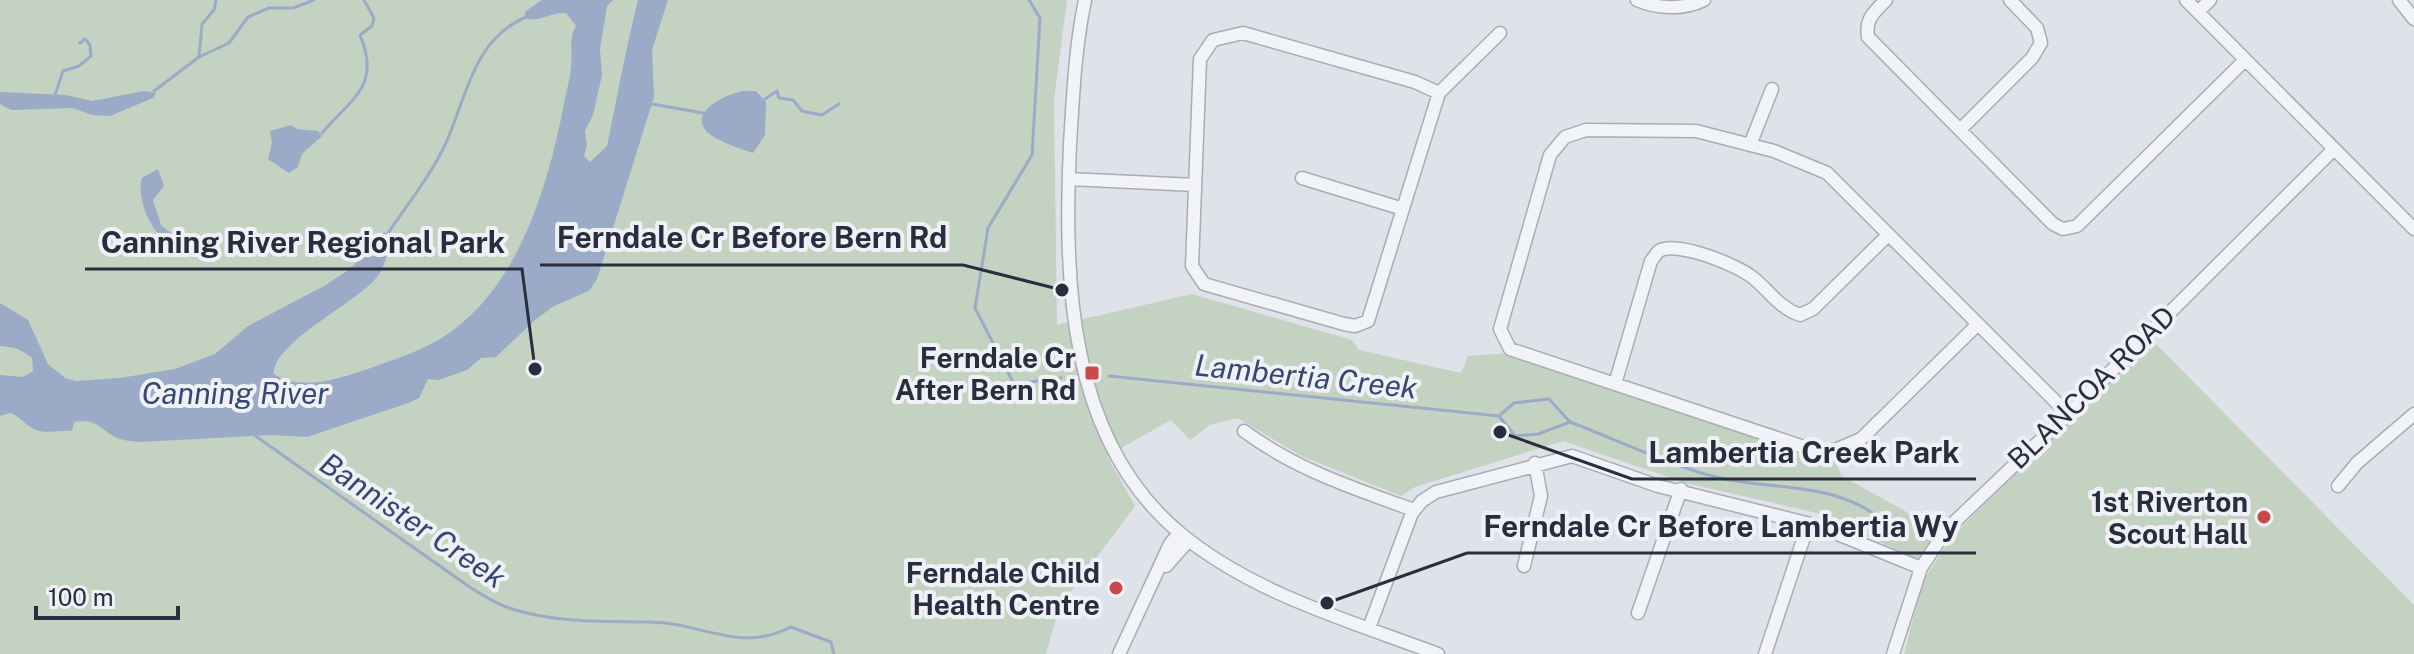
<svg xmlns="http://www.w3.org/2000/svg" width="2414" height="654" font-family="'Public Sans',sans-serif">
<rect width="100%" height="100%" fill="#dfe2e8"/>
<!-- green -->
<path fill="#c3d2c1" d="M0,0H1067L1054,100L1057,325L1192,294L1352,340L1359,350L1461,373L1468,356L1507,353L1818,459H1833L1842,476L1944,533L1930,554L1915,558L1817,513L1686,483L1563,441L1415,487L1401,496L1301,456L1238,418L1210,425L1190,440L1171,420L1107,456L1135,506L1059,608L1046,654H0Z
M2147,335L2414,605V654H1904L1922,583L1951,537L2023,467Z"/>
<!-- water -->
<path fill="#9babc7" d="M542,0H613L607,6L600,49L602,75L593,115L585,131L587,145L584,156L590,162L607,146C617,97 626,48 638,0H668L652,50L654,97L597,279L589,291L554,306L535,320L496,357L481,358L467,370L439,380L428,379L419,398L411,402L307,437L272,435L140,442C134,441 126,441 120,439C102,433 98,417 74,422L72,431C59,430 43,435 32,428C23,423 20,416 10,413L0,416V375L23,377L33,371L32,358C21,349 14,347 0,346V303L28,320L48,364L65,378L76,381L120,378L175,369L215,354L248,326L324,286L350,269L384,232L390,236C388,250 386,266 377,277C358,302 272,343 274,374C300,392 341,378 368,369C398,358 431,348 456,328C520,279 548,185 563,109C565,95 570,81 571,67C573,52 568,39 576,26L566,13C550,12 540,23 524,18L526,11Z
M144,91L156,93L153,98L110,116L92,115L72,108L11,110L0,104V92L66,95L92,101Z
M743,91H756L766,102L765,135L753,153C741,149 714,140 706,131C689,110 728,94 743,91Z
M291,125L297,129L318,131L322,136L302,154L298,167L289,173L268,159L272,142L270,131Z
M158,169L164,186L153,200L161,225L181,241L177,247C154,241 135,199 142,178Z"/>
<g fill="none" stroke-linecap="round" stroke-linejoin="round">
<!-- stream -->
<path stroke="#9babc7" stroke-width="3" d="M1029,0L1040,18L1032,155L988,228L975,308L1014,384L1061,378
M199,57L202,24L214,10L216,0
M154,91L199,57L229,43L248,17L269,8H293L314,0
M55,95L63,71L79,66L91,56L90,45L85,39L80,43
M765,99L777,91L779,98L793,100L802,111L822,115L839,104
M652,104L703,113
M322,133C350,99 382,87 360,35L372,26L374,18L364,0
M388,233C408,204 430,176 445,145C466,99 473,40 524,18
M1109,376L1499,416
M1499,416L1515,436L1538,434L1570,422C1615,439 1676,468 1720,478C1786,492 1838,480 1893,528
M1499,416L1514,403L1549,399L1570,422
M254,435L471,588C483,595 496,604 509,608C553,623 603,621 649,622C702,622 738,654 791,627L831,642L834,654"/>
<defs>
<path id="minor" d="M1085,0C1075,48 1073,96 1070,145C1064,279 1067,440 1181,534C1254,594 1350,621 1438,654
M1637,0C1657,9 1684,10 1704,0
M1886,0C1874,12 1865,19 1868,37L2053,224L2063,229L2077,226L2245,60
M2186,0L2414,229
M2399,0L2414,19
M2198,12L2210,0
M1439,93L1415,82L1243,33L1213,40L1200,59L1192,266L1204,284L1344,324L1355,326L1368,321L1439,93L1500,33
M1961,129L2032,58L2041,43L2037,28L2010,0
M1750,145L1772,89
M1302,178L1403,209
M1069,179L1195,185
M1977,325L1861,439L1835,450L1819,452L1510,349L1500,329L1550,155L1565,137L1586,130L1696,131L1774,151L1827,173L2068,414
M1615,384L1651,261C1654,258 1655,254 1659,251C1676,240 1737,265 1752,277C1769,290 1779,308 1800,315L1813,309L1888,235
M1244,431C1295,469 1355,489 1414,510
M2338,486L2357,463L2414,414
M1166,566L1189,540
M1524,566L1541,496L1535,463
M1638,613L1681,489
M1369,628L1412,513L1422,501L1436,492L1572,456L1658,486L1818,526L1921,568
M1119,654L1170,544L1179,533
M1765,654L1808,525
M1893,654L1921,568L1946,530L2068,414L2334,149"/>
</defs>
<!-- minor casing -->
<use href="#minor" stroke="#a8acb5" stroke-width="15"/>
<!-- minor -->
<use href="#minor" stroke="#f2f3f6" stroke-width="12"/>
</g>
<!-- markers -->
<g fill="#c9484c" stroke="#eff1f6" stroke-width="3">
<rect x="1084" y="365" width="16" height="16" rx="4"/>
<circle cx="2264" cy="517" r="8"/>
<circle cx="1116" cy="588" r="8"/>
</g>
<g text-anchor="middle" dominant-baseline="central" stroke-width="8" stroke-linejoin="round" paint-order="stroke">
<!-- poi labels -->
<g font-size="28" font-weight="bold" fill="#292e3f" stroke="#eff1f6" text-anchor="end">
<text x="1076" y="357">Ferndale Cr<tspan x="1076" dy="32">After Bern Rd</tspan></text>
<text x="2248" y="501">1st Riverton<tspan x="2248" dy="32">Scout Hall</tspan></text>
<text x="1100" y="572">Ferndale Child<tspan x="1100" dy="32">Health Centre</tspan></text>
</g>
<!-- street labels -->
<g font-size="28" fill="#292e3f" stroke="#eff1f6">
<text transform="translate(2091 387) rotate(-44)">BLANCOA ROAD</text>
</g>
<!-- water labels -->
<g font-size="30" font-style="italic" fill="#344871" stroke="#eff1f6">
<text transform="translate(1306 376) rotate(6)">Lambertia Creek</text>
<text x="235" y="393">Canning River</text>
<text transform="translate(413 520) rotate(34)">Bannister Creek</text>
</g>
</g>
<!-- callouts -->
<path fill="none" stroke="#292e3f" stroke-width="3" d="M1062 290L963 265H540M535 369L522 269H85M1500 432L1632 479H1976M1327 603L1467 553H1976"/>
<g fill="#292e3f" stroke="#eff1f6" stroke-width="3">
<circle cx="1062" cy="290" r="8"/>
<circle cx="535" cy="369" r="8"/>
<circle cx="1500" cy="432" r="8"/>
<circle cx="1327" cy="603" r="8"/>
</g>
<g font-size="30" text-anchor="middle" font-weight="bold" fill="#292e3f" stroke="#eff1f6" stroke-width="8" stroke-linejoin="round" paint-order="stroke">
<text x="752" y="248">Ferndale Cr Before Bern Rd</text>
<text x="303" y="253">Canning River Regional Park</text>
<text x="1804" y="463">Lambertia Creek Park</text>
<text x="1721" y="537">Ferndale Cr Before Lambertia Wy</text>
</g>
<!-- scale -->
<path d="M36 606v12h142v-12" fill="none" stroke="#292e3f" stroke-width="4"/>
<text x="48" y="606" font-size="24" fill="#292e3f" stroke="#eff1f6" stroke-width="6" paint-order="stroke">100 m</text>
</svg>
